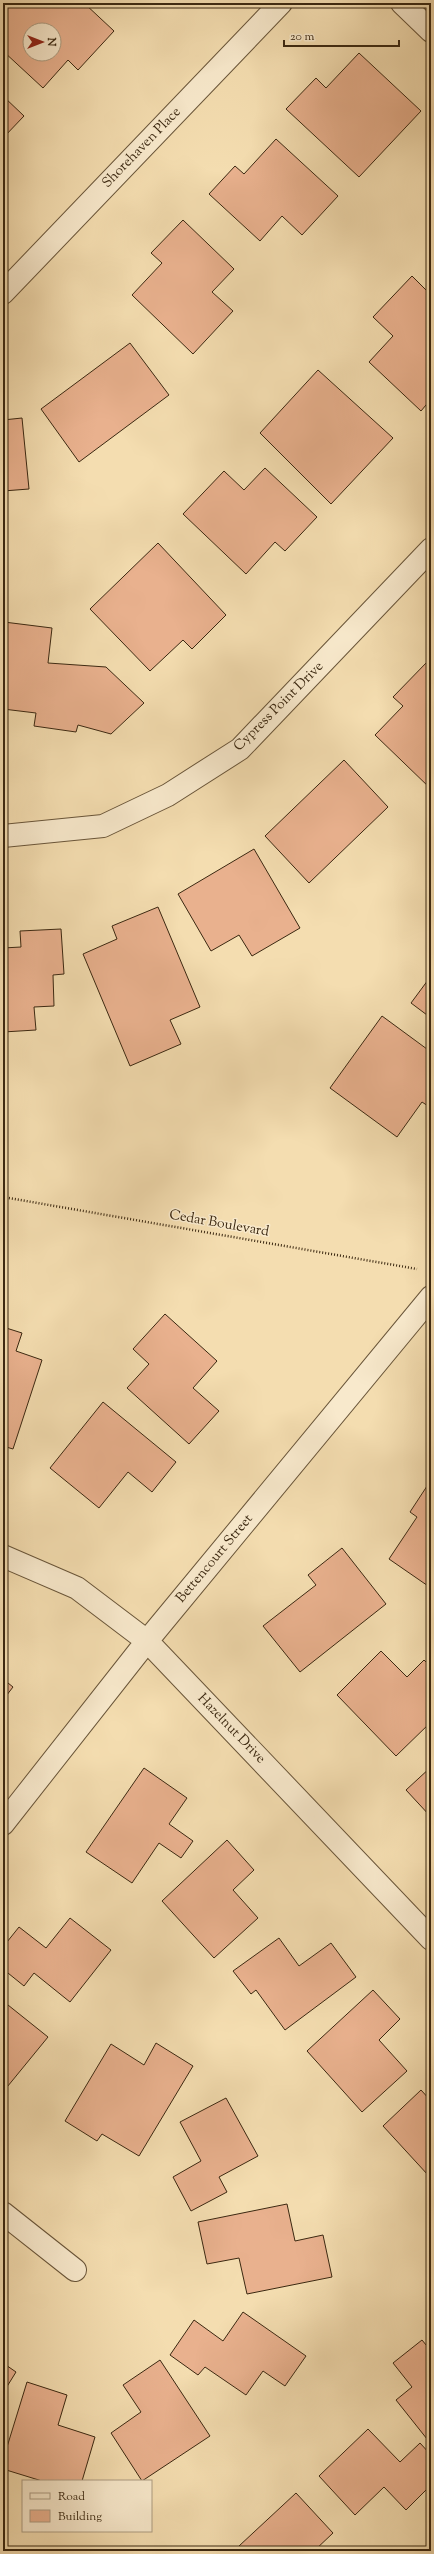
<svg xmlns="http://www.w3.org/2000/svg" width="434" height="2554" font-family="'Sorts Mill Goudy',serif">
<rect width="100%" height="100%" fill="#f4ddb0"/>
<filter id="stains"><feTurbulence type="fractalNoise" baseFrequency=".005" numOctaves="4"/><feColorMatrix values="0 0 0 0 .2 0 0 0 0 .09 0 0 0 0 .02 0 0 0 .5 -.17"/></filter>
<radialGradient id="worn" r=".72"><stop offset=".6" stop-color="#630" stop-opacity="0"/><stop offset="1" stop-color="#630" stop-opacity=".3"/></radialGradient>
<!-- building -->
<path fill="#e9b18e" stroke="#3b2811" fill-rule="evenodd" d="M4,3H34L39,8L44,3H84L114,31L78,70L68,60L43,88L3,51ZM30,30H54V54H30Z
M359,53L421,111L359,177L286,109L316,78L326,88Z
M3,96L24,116L3,138Z
M276,139L338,196L302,235L282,216L260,241L209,194L235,166L244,174Z
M183,220L234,269L212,292L233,311L193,354L132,295L162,263L151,253Z
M412,276L431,295V399L421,411L369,362L393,336L373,317Z
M130,343L169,395L79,462L41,409Z
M318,370L393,438L331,504L260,433Z
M22,418L29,489L3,491V420Z
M265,468L317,517L285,551L275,542L246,574L183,514L224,471L244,490Z
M158,543L226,615L192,649L183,640L150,671L90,609Z
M4,622L52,628L48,663L106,667L144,703L111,734L78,725L76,732L34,726L36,713L3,709Z
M428,661L431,664V789L375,735L403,706L393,697Z
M344,760L388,807L309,883L265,836Z
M254,849L300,928L252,956L239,935L211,951L178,894Z
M158,907L200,1007L170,1020L181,1044L130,1066L83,954L117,939L112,926Z
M61,929L64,974L53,975L54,1006L34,1007L36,1030L3,1032V948L21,947L20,931Z
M431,976V1018L411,1003Z
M382,1016L431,1052V1108L422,1102L397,1137L330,1088Z
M165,1314L217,1361L193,1388L219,1411L189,1444L127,1388L149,1364L133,1349Z
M3,1327L22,1333L16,1351L42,1360L13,1449L3,1446Z
M103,1402L176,1462L152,1492L128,1472L99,1508L50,1468Z
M431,1480V1588L389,1559L417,1517L410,1512Z
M342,1548L386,1604L300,1672L263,1626L316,1585L308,1575Z
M381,1651L407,1677L424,1660L431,1667V1722L396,1756L337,1695Z
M3,1679L13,1687L3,1700Z
M431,1767V1817L406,1790Z
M144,1768L187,1798L169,1824L193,1841L181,1858L159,1843L132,1883L86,1852Z
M227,1840L254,1870L233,1890L258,1918L214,1958L162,1901Z
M70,1918L111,1950L70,2002L34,1973L24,1986L3,1969V1947L19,1927L46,1948Z
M279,1938L299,1966L331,1943L356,1977L285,2030L256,1990L251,1994L233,1971Z
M373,1990L400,2019L379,2040L407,2071L362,2112L307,2051Z
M3,2001L48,2037L3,2092Z
M156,2043L193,2066L139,2156L102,2134L97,2141L65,2121L111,2044L144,2065Z
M421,2090L431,2101V2172L428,2175L383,2126Z
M226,2098L258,2156L219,2177L227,2192L191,2211L173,2177L201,2161L180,2122Z
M287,2204L295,2241L323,2235L332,2277L247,2294L239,2258L207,2264L198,2222Z
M243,2312L306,2356L285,2386L263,2371L246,2395L205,2367L198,2375L170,2355L194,2320L223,2341Z
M422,2340L431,2351V2444L396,2400L412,2387L393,2363Z
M160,2360L210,2436L142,2481L111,2433L141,2412L123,2385Z
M3,2363L16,2372L3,2393Z
M27,2382L67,2395L58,2425L95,2437L82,2481H42L3,2469V2460Z
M368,2429L400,2462L420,2443L431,2455V2485L406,2510L384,2487L355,2515L319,2476Z
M296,2493L333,2533L314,2551H244L239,2546Z"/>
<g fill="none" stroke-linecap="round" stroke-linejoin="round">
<defs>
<path id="minor" d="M402,3L431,31
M3,293L281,3
M3,836L103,826L168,795L240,749L431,549
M3,1556L77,1588L147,1641L431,1939
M3,1824L147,1641L431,1297
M3,2213L75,2270"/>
</defs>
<!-- minor casing -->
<use href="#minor" stroke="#695539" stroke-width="24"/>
<!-- path -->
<path stroke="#3b2811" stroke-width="2.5" stroke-dasharray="1 2" stroke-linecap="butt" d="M3,1197L417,1269"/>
<!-- minor -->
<use href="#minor" stroke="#f8e9cc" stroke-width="22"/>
</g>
<g text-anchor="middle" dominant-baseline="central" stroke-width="3" stroke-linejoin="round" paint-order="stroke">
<!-- street labels -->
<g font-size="14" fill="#3b2811" stroke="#f8e9cc">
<text transform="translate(142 148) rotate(-46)">Shorehaven Place</text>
<text transform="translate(279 707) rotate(-45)">Cypress Point Drive</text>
<text transform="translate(219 1224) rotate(10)">Cedar Boulevard</text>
<text transform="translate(215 1559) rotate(-50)">Bettencourt Street</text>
<text transform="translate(231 1729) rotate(46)">Hazelnut Drive</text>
</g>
</g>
<!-- margin -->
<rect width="434" height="2554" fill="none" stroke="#f4ddb0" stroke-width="16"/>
<rect x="4" y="4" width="426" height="2546" fill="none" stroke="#3b2811" stroke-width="2"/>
<rect x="8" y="8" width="418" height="2538" fill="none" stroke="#3b2811"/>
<!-- legend -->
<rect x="22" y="2480" width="130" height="52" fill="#f8e9cc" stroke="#ac9c81"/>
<rect x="30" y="2493" width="20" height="6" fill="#f8e9cc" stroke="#ac9c81"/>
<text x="58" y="2500" font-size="12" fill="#3b2811">Road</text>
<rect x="30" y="2510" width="20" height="12" fill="#e9b18e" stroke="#ac9c81"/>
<text x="58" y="2520" font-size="12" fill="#3b2811">Building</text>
<!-- north arrow -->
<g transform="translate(42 42) rotate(90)"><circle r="19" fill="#f8e9cc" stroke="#ac9c81"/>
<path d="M0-3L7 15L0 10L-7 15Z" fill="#8f2418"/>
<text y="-6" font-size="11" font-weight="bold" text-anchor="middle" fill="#3b2811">N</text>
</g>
<!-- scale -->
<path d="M284 40v6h115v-6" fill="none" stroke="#3b2811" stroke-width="2"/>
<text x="290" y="40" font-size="12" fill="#3b2811" stroke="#f8e9cc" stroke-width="3" paint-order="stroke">20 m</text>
<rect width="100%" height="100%" filter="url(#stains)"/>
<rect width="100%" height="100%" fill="url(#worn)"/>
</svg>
